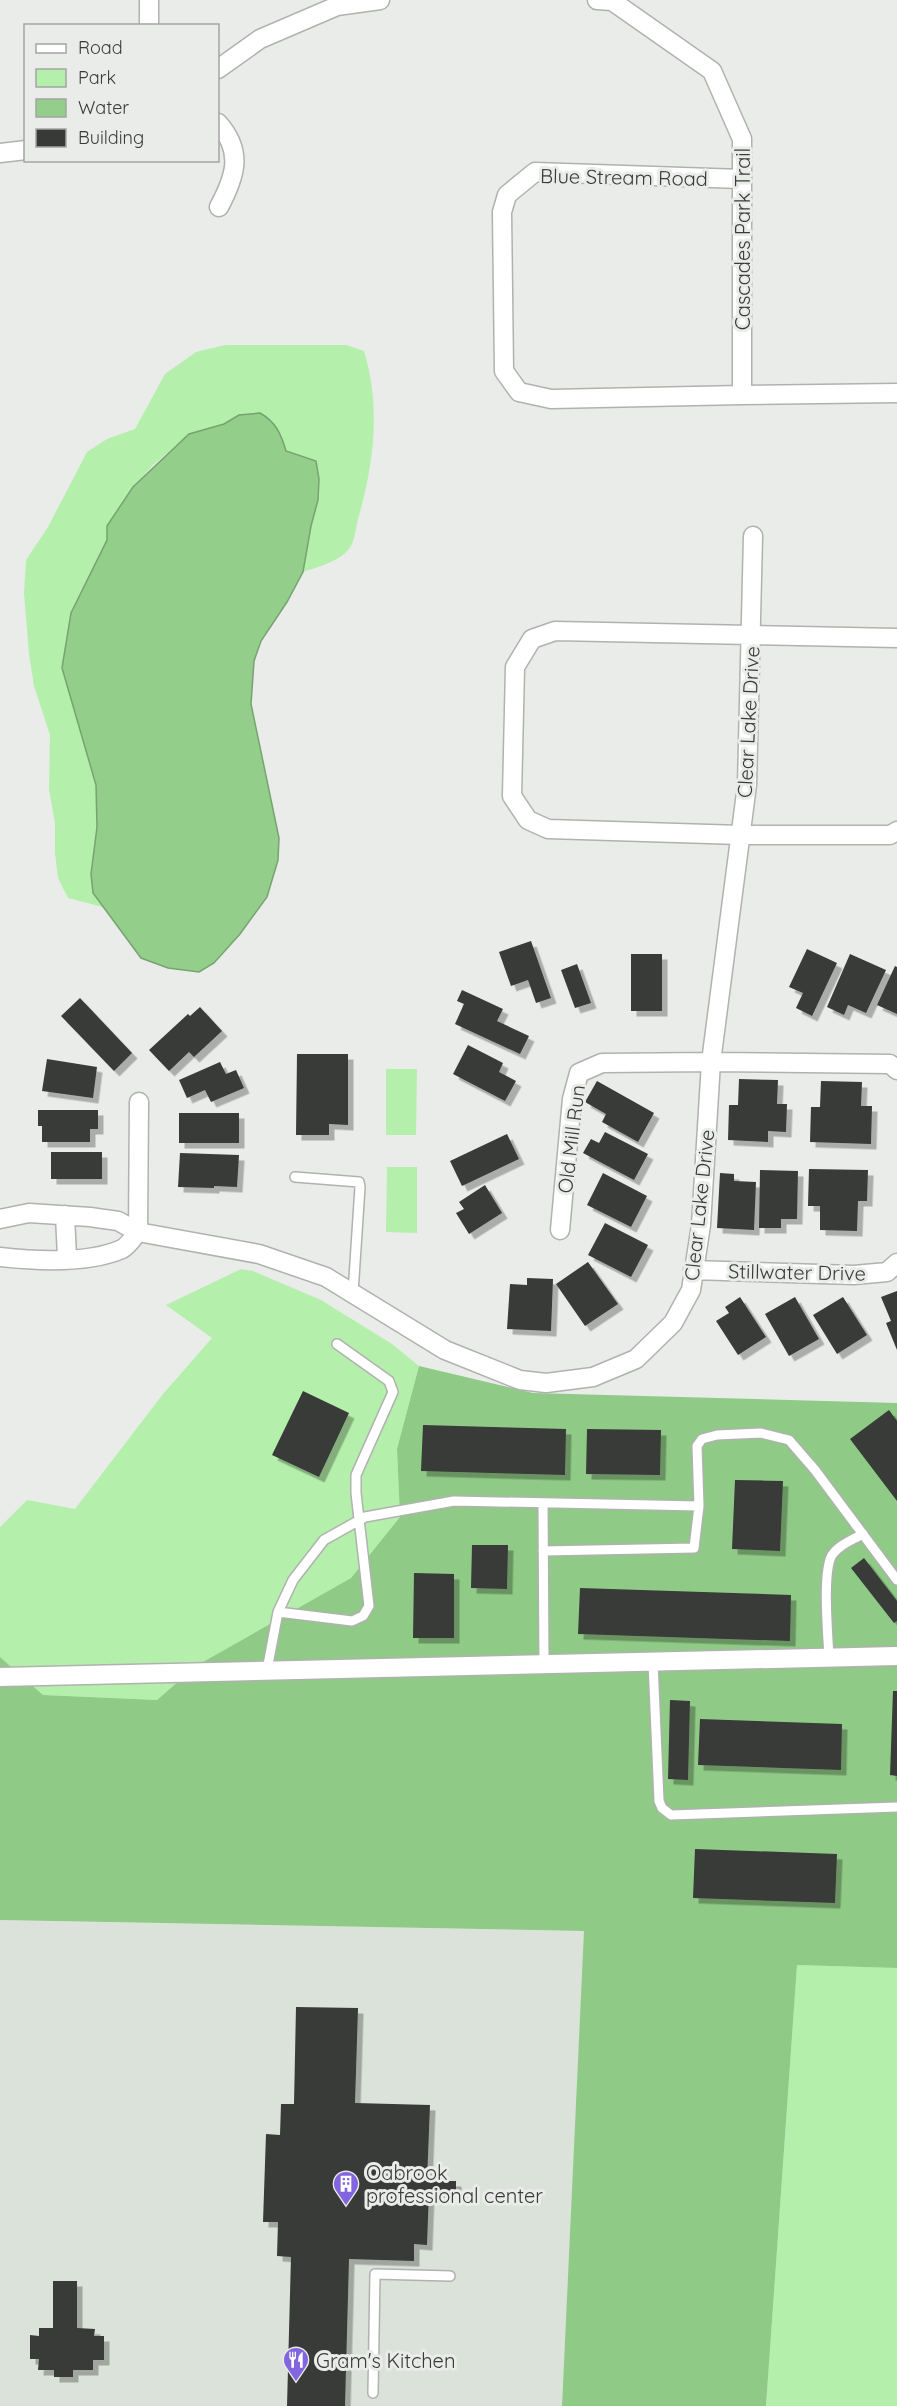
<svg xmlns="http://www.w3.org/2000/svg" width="897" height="2406" font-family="Quicksand,sans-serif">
<defs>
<filter id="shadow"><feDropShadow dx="5.5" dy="5.5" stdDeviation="0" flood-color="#0004"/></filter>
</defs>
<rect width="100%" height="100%" fill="#e9ece9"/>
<!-- built -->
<path fill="#dbe2d9" d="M0,1920L585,1931L562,2406H0Z"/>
<!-- green -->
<path fill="#b4efab" d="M225,345H346L364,351C381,406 374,464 358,519C356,527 355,539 351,546C342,561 318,567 303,572L311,526L318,500L316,462L286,451L281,434L239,415L224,424L189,434L152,466L133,487L107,526V540L71,613L62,668L96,785L97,827L91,874L93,893L103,907L68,898L58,878L55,853V824L49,789L50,735L34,686L29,654L24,593L26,560L48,527L87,452L107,439L135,429L165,374L196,352Z
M386,1069H417L416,1135H386Z
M387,1167H417V1233L386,1232Z
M241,1269L253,1271L321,1300L392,1344L419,1366L397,1449L400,1517L351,1578L196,1666L157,1700L43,1695L0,1657V1527L27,1500L75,1509L163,1394L212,1338L166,1305Z
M797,1965L897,1968V2406H766Z"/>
<!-- forest -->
<path fill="#8fca86" d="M419,1366L533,1393L897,1403V1968L797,1965L766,2406H562L584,1931L0,1920V1657L43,1695L157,1700L196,1666L351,1578L400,1517L397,1449Z"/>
<!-- water -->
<path fill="#93ce8a" stroke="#78a272" stroke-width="1.5" d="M260,413C276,422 281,434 286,451L316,461L319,479L318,500L311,526L303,572L287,602L261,641L254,661L251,704L279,838L278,860L267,897L240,934L214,963L199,972L168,968L141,958L93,893L91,874L97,827L96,785L62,668L71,613L107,540V526L133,487L189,434L224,424L239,415Z"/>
<!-- building -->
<path fill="#383a38" filter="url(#shadow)" d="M531,941L551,998L536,1003L528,980L511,986L499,952Z
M807,949L837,963L812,1016L796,1008L803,993L789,987Z
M631,954H662V1011H631Z
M850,954L886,970L866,1013L848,1005L844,1015L827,1007Z
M577,964L591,1003L575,1008L561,970Z
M895,966L897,967V1014L877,1005Z
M462,990L503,1009L497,1021L529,1036L520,1054L455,1024L464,1004L457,1001Z
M80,998L132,1053L114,1071L61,1016Z
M200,1007L222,1031L194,1057L189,1052L169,1071L149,1050L188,1014L190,1016Z
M468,1045L503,1063L499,1072L516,1081L505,1101L453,1074Z
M297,1054H348V1125L329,1124V1135H296Z
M47,1059L97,1067L93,1098L42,1091Z
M220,1062L226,1074L236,1070L244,1088L211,1102L205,1090L187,1098L179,1080Z
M739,1079L778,1080L777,1104H787L786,1132L768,1131V1142L728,1140L729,1105H738Z
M597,1081L654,1113L638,1142L602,1122L606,1114L585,1102Z
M821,1081L862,1082L861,1106H872L871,1144L810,1142L811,1107H820Z
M38,1110H98V1129H90V1142H42V1126H38Z
M179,1113H239V1143H179Z
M605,1132L648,1154L634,1180L583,1153L591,1139L599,1143Z
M507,1134L519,1159L462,1186L450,1161Z
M51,1152H102V1179H51Z
M180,1153L239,1155L237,1187L214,1186V1188L178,1187Z
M809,1169L868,1170L867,1201H858L857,1231L820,1230V1206H808Z
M760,1170L798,1171L797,1219H781V1228H759Z
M603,1173L647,1196L631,1227L587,1205Z
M720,1173L734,1174V1181L756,1182L754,1230L717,1228Z
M485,1185L502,1213L469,1234L456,1213L464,1209L459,1202Z
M605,1223L648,1245L631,1277L588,1255Z
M588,1262L618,1304L585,1326L556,1284Z
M527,1278L553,1279L551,1331L507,1329L510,1284L527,1285Z
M897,1291V1350L886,1323L891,1321L881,1297Z
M740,1297L766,1337L738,1355L716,1321L729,1313L725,1307Z
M795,1297L819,1339L789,1356L765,1314Z
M843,1297L867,1335L837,1354L813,1315Z
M303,1391L349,1413L319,1477L272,1455Z
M889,1410L897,1421V1501L850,1439Z
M423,1425L566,1429L565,1475L421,1471Z
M587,1429L661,1430L660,1475L586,1474Z
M735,1480L783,1481L780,1551L732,1549Z
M472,1545H508L507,1589L471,1588Z
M864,1558L897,1601V1621L894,1623L851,1568Z
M414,1573L454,1574V1638H413Z
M580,1588L791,1595L790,1641L578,1634Z
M893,1691H897V1776L890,1775Z
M670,1700L690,1701L688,1780L668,1779Z
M700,1719L842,1724L841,1770L698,1765Z
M695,1849L837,1854L835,1903L693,1898Z
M296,2007L358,2008L355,2103L430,2105L427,2181H456V2192H429L427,2245L414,2244V2261L349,2259L345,2406H287L291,2257L277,2256L278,2222H263L266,2134L280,2135L281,2104H294Z
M53,2281H77V2328L95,2329L94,2336H104V2360H93V2370H73V2377H54V2370H38L39,2359H30V2335L39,2336V2328H53Z"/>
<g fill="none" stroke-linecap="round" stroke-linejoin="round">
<defs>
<path id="lane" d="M295,1177L359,1182L360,1187L353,1293
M543,1503L544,1664
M543,1551L694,1548L699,1506L697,1446L702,1439L717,1435L761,1433L789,1440L815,1470L897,1580
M278,1612L352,1621L363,1616L369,1606L356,1493V1475L393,1392L389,1381L337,1344
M829,1658C828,1635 822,1572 832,1555C839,1545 852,1540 863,1534
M653,1662L659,1801L662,1808L671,1815L897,1807
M267,1670L278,1612L293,1580L324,1540L365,1517L454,1501L699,1506
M373,2393L375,2274L450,2276"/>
<path id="street" d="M597,0L612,1L712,71L742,139V395L897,393
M149,26V0
M218,69L260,39L337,6L380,0
M218,123C244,152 235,177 219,207
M0,153L26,150
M742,395L551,399L519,392L504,371L502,212L507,195L535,172L742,179
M897,638L555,631L532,639L515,667L512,796L528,820L548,829L741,835H890L897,831
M65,1215L67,1258
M0,1219L29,1213L90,1217L118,1221L138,1232L259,1254L326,1277L445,1350L520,1380L546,1383L593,1377L636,1359L673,1323L691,1290L701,1225L711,1062L747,785L753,536
M560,1230L572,1099L579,1073L602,1063L711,1062L890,1064L897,1070
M138,1232L139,1102
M0,1257C36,1261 88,1264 122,1249C128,1246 133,1238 138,1232
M693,1270L854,1275L887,1272L897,1263
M0,1677L897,1656"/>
</defs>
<!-- lane casing -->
<use href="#lane" stroke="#b0b2af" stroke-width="12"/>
<!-- street casing -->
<use href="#street" stroke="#b0b2af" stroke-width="21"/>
<!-- lane -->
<use href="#lane" stroke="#fff" stroke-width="9"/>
<!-- street -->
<use href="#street" stroke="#fff" stroke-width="18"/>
</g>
<!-- icons -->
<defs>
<symbol id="building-pin" viewBox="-11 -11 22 30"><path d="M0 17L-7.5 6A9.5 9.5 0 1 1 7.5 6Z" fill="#8365e0" stroke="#e9ece9"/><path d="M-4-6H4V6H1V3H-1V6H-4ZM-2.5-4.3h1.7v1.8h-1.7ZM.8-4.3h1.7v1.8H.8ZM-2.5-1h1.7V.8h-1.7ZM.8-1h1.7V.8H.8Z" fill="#fff"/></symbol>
<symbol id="restaurant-pin" viewBox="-11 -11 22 30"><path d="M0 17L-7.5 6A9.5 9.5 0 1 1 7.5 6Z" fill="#8365e0" stroke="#e9ece9"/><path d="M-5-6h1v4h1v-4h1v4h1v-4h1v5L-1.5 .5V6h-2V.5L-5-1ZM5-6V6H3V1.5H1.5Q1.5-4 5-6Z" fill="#fff"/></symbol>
</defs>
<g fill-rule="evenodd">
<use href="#building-pin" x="331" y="2169" width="30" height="40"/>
<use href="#restaurant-pin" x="281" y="2345" width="30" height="40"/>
</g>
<g text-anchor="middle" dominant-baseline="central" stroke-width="6" stroke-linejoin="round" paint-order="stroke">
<!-- street labels -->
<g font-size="20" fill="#393a39" stroke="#e9ece9">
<text transform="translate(624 177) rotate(1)">Blue Stream Road</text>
<text transform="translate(742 239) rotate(-90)">Cascades Park Trail</text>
<text transform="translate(748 722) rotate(-87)">Clear Lake Drive</text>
<text transform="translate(571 1139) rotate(-83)">Old Mill Run</text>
<text transform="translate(699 1205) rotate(-84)">Clear Lake Drive</text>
<text transform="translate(797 1272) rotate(1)">Stillwater Drive</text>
</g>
<!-- poi labels -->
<g font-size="20" fill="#393a39" stroke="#e9ece9" text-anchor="start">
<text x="366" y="2172">Oabrook<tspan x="366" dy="23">professional center</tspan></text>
<text x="316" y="2360">Gram's Kitchen</text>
</g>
</g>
<!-- legend -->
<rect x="24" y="24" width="195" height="138" fill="#e9ece9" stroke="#a3a5a3" stroke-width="1.5"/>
<rect x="36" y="44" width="30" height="9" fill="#ffffff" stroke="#a3a5a3" stroke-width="1.5"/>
<text x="78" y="54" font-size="18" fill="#393a39">Road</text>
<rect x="36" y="69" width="30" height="18" fill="#b4efab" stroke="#a3a5a3" stroke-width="1.5"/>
<text x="78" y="84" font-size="18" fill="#393a39">Park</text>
<rect x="36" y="99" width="30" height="18" fill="#93ce8a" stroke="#a3a5a3" stroke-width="1.5"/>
<text x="78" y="114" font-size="18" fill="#393a39">Water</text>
<rect x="36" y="129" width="30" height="18" fill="#383a38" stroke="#a3a5a3" stroke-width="1.5"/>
<text x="78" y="144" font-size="18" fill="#393a39">Building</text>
</svg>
